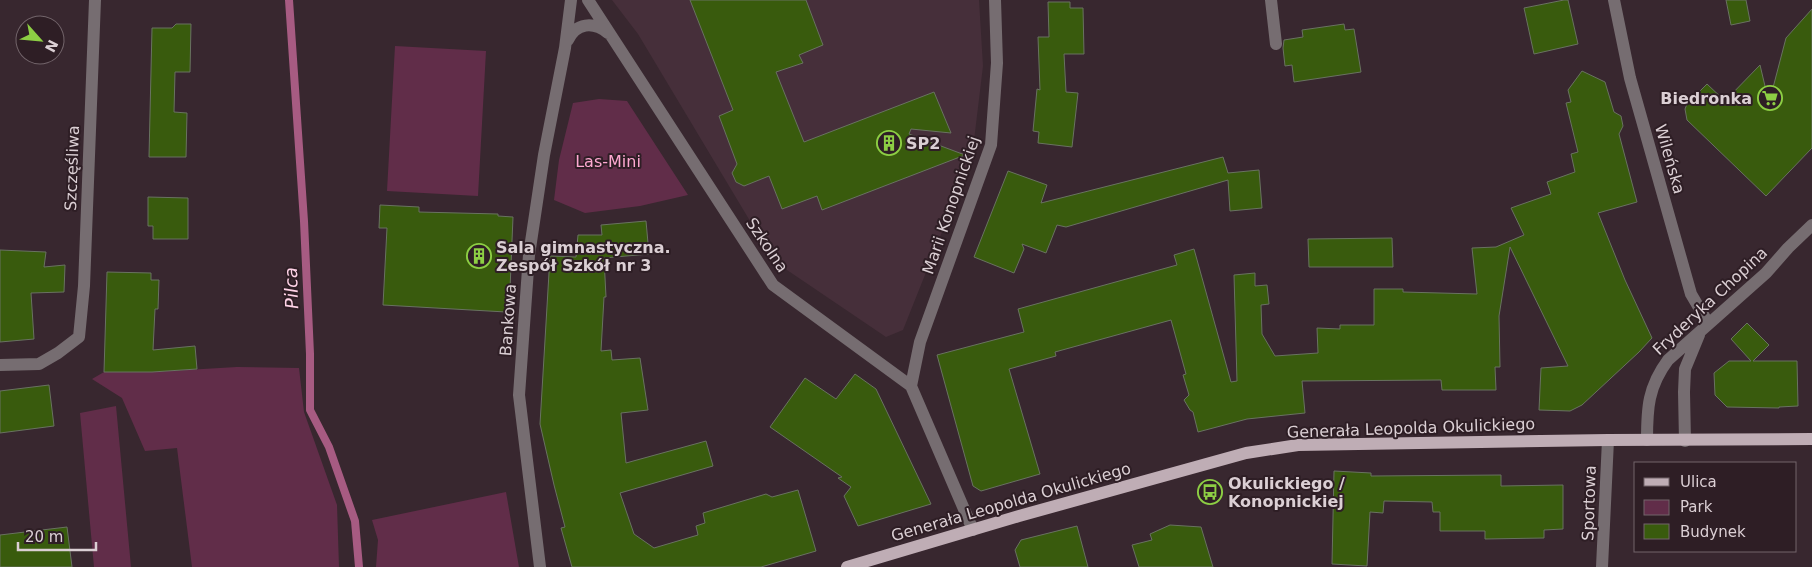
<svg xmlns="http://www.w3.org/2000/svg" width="1812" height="567" font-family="'DejaVu Sans',sans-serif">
<rect width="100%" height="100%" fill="#38272f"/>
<!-- built -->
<path fill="#462f3a" d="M612,0H979L983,66L972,157L903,330L886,337L787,270L753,226L638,34Z"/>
<!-- green -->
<path fill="#612d49" d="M395,46L486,51L478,196L387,191Z
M599,99L627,101L688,195L640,206L585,213L554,200L559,160L573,103Z
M237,367L299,368L304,412L337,505L339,567H192L177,448L145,451L122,398L92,379L104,372H152Z
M116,406L131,567H94L80,413Z
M506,492L519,567H376L378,540L372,520Z"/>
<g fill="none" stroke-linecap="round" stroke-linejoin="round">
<!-- stream -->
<path stroke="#a75b82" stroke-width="8" d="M289,0L304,221L310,354V410L329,447L355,521L359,567"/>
</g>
<!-- building -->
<path fill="#395b0d" stroke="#697261" d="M690,0H806L823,45L799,55L803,63L776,72L804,142L934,92L951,133L911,129L909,134L965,155L822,210L817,196L782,209L769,176L744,186L736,182L732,173L737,164L719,116L733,110Z
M1564,0H1568L1578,44L1534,54L1524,8Z
M1726,0H1746L1750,21L1731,25Z
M1048,2H1070V8H1083L1084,54H1064L1066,92L1078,93L1072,147L1038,143L1039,132L1033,131L1037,89L1040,90L1038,37H1049Z
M1812,9V148L1766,196L1687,120L1685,109L1687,104L1707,84L1725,101L1760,65L1769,103L1786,38Z
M176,24H191L190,72H175L174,112L187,113L186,157H149L152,28H172Z
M1344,24L1345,30L1354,29L1361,72L1294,82L1292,65L1285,66L1283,48L1284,40L1303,37L1302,30Z
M1582,71L1605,82L1614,112L1621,116L1623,126L1619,134L1637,202L1598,213L1625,280L1652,338L1639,352L1582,405L1570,411L1539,410L1541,368L1568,366L1510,247L1499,316L1500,367H1495L1496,390H1442L1441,380L1302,381L1305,413L1247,419L1198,432L1193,412L1190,410L1184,400L1189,395L1183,375L1186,374L1171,320L1055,352L1056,356L1009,369L1040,474L981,491L973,486L937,355L1024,332L1018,309L1177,265L1174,255L1194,249L1231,382L1237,381L1234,275L1255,273V286L1267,285L1269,304L1261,305L1262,334L1275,356L1318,353L1317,328L1340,329V325H1374V289H1403V292L1477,294L1472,248L1496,247L1524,235L1511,208L1551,194L1547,182L1575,172L1571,154L1578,152L1566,103L1571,102L1568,90Z
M1223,157L1228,173L1259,170L1262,208L1230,211L1228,180L1066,227L1057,225L1046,253L1022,244L1024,249L1014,273L974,257L1008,171L1047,185L1041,203Z
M148,197L188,198V239H153V226H148Z
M380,205L419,207V212L498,214V216L513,217L510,289L506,312L383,305L387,228H379Z
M646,221L649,254L604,258L606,297H604L601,351L611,350L612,360L640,358L648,410L621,413L626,463L706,441L713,466L620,493L634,534L654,548L698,535L696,526L705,523L703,513L766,494L772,497L798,490L816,551L761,567H572L561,528L565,527L554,485L540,424L550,256L576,257L578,235H602L601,225Z
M1392,238L1393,267H1309L1308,239Z
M0,250L46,252L44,267L65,265L64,292L31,293L34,339L0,342Z
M107,272L151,273V280H159L158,309H155L153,350L195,346L197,369L152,372H104Z
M1747,323L1769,345L1753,361H1797L1798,406L1779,407V408L1727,407L1715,395L1714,373L1729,361H1751L1731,339Z
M855,374L876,389L931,504L858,526L844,496L851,487L838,478L842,477L770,427L805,378L836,399Z
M49,385L54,426L0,433V391Z
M1334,471L1371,473V476L1501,475V486L1563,485V529L1544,530V538L1485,539V531H1440V512H1433L1432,502L1384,501L1383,513L1370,512L1367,566L1332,564Z
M1170,525L1201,527L1213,567H1139L1132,545L1152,540L1150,534Z
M1077,526L1088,567H1020L1015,550L1021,540Z
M67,527L72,567H0V535Z"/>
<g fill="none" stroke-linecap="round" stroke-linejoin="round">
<!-- minor -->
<path stroke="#766d71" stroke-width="12" d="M588,0L773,285L911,386L973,530
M1271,0L1276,44
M1614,0L1630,78L1691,294L1708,323
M568,40C576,23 593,21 608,33
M0,365L39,364L58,353L79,337L84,286L95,0
M911,386L920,342L991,145L997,63L995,0
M1647,440C1647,408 1648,387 1668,360L1766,273L1788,248L1812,225
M1685,441L1684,392L1685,369L1699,335
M540,567L519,395L529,255L544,155L565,48L571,0
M1602,567L1608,440"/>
<!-- major -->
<path stroke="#bfadb5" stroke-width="12" d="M847,567L1019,516L1246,453L1298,445L1608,440L1812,439"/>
</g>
<!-- icons -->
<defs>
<symbol id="supermarket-ring" viewBox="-11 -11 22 22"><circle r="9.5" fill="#2e1e25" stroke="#8dce44" stroke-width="1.5"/><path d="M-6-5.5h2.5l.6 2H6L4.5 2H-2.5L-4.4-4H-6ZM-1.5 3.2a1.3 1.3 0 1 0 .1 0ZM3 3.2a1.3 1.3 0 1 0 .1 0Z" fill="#8dce44"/></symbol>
<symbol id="building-ring" viewBox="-11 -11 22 22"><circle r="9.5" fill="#2e1e25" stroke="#8dce44" stroke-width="1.5"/><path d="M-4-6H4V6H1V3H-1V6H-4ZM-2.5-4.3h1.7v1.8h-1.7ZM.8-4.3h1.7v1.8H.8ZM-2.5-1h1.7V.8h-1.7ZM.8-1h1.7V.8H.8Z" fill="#8dce44"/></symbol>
<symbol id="bus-ring" viewBox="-11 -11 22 22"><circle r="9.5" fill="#2e1e25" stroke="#8dce44" stroke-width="1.5"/><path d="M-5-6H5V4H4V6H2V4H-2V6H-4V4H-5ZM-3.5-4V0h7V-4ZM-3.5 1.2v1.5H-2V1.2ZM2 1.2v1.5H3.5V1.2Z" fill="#8dce44"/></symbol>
</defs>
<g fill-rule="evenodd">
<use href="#supermarket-ring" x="1756" y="84" width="28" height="28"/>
<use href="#building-ring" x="875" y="129" width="28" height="28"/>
<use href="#building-ring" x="465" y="242" width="28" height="28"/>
<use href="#bus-ring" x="1196" y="478" width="28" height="28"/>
</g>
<g text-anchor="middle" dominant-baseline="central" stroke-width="4" stroke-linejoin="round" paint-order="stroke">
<!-- poi labels -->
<g font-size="16" font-weight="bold" fill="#dbcfd4" stroke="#2e1e25" text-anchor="start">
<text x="1752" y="98" text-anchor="end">Biedronka</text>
<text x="906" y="143">SP2</text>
<text x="496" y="247">Sala gimnastyczna.<tspan x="496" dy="18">Zespół Szkół nr 3</tspan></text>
<text x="1228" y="483">Okulickiego /<tspan x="1228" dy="18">Konopnickiej</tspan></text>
</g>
<!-- street labels -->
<g font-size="16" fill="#dbcfd4" stroke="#2e1e25">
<text transform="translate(1670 159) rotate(74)">Wileńska</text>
<text transform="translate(72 168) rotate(-88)">Szczęśliwa</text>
<text transform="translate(951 205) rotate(-71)">Marii Konopnickiej</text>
<text transform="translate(767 245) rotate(56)">Szkolna</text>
<text transform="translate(1710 301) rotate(-43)">Fryderyka Chopina</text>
<text transform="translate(508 320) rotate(-86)">Bankowa</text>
<text transform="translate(1411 428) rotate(-2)">Generała Leopolda Okulickiego</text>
<text transform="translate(1011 502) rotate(-16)">Generała Leopolda Okulickiego</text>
<text transform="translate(1589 503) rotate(-88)">Sportowa</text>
</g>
<!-- park labels -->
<g font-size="16" fill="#fea9d2" stroke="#2e1e25">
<text x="608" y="161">Las-Mini</text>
</g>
<!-- water labels -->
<g font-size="18" font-style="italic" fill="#ffd3e7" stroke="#2e1e25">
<text transform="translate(291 288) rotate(-92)">Pilca</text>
</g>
</g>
<!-- legend -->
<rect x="1634" y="462" width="162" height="90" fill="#2e1e25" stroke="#73656b"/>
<rect x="1644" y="478" width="25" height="8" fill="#bfadb5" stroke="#73656b"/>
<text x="1680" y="487" font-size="15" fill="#dbcfd4">Ulica</text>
<rect x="1644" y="500" width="25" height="15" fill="#612d49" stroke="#73656b"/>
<text x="1680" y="512" font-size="15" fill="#dbcfd4">Park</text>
<rect x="1644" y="524" width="25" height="15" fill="#395b0d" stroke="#73656b"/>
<text x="1680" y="537" font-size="15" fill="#dbcfd4">Budynek</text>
<!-- north arrow -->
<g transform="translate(40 40) rotate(117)"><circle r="24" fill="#2e1e25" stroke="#73656b"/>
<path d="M0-4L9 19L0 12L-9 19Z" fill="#8dce44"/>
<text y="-8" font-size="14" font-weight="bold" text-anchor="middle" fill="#dbcfd4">N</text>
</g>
<!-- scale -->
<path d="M18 542v8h78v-8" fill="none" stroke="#dbcfd4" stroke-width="2.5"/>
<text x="25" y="542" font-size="15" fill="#dbcfd4" stroke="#2e1e25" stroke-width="4" paint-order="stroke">20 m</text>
</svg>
